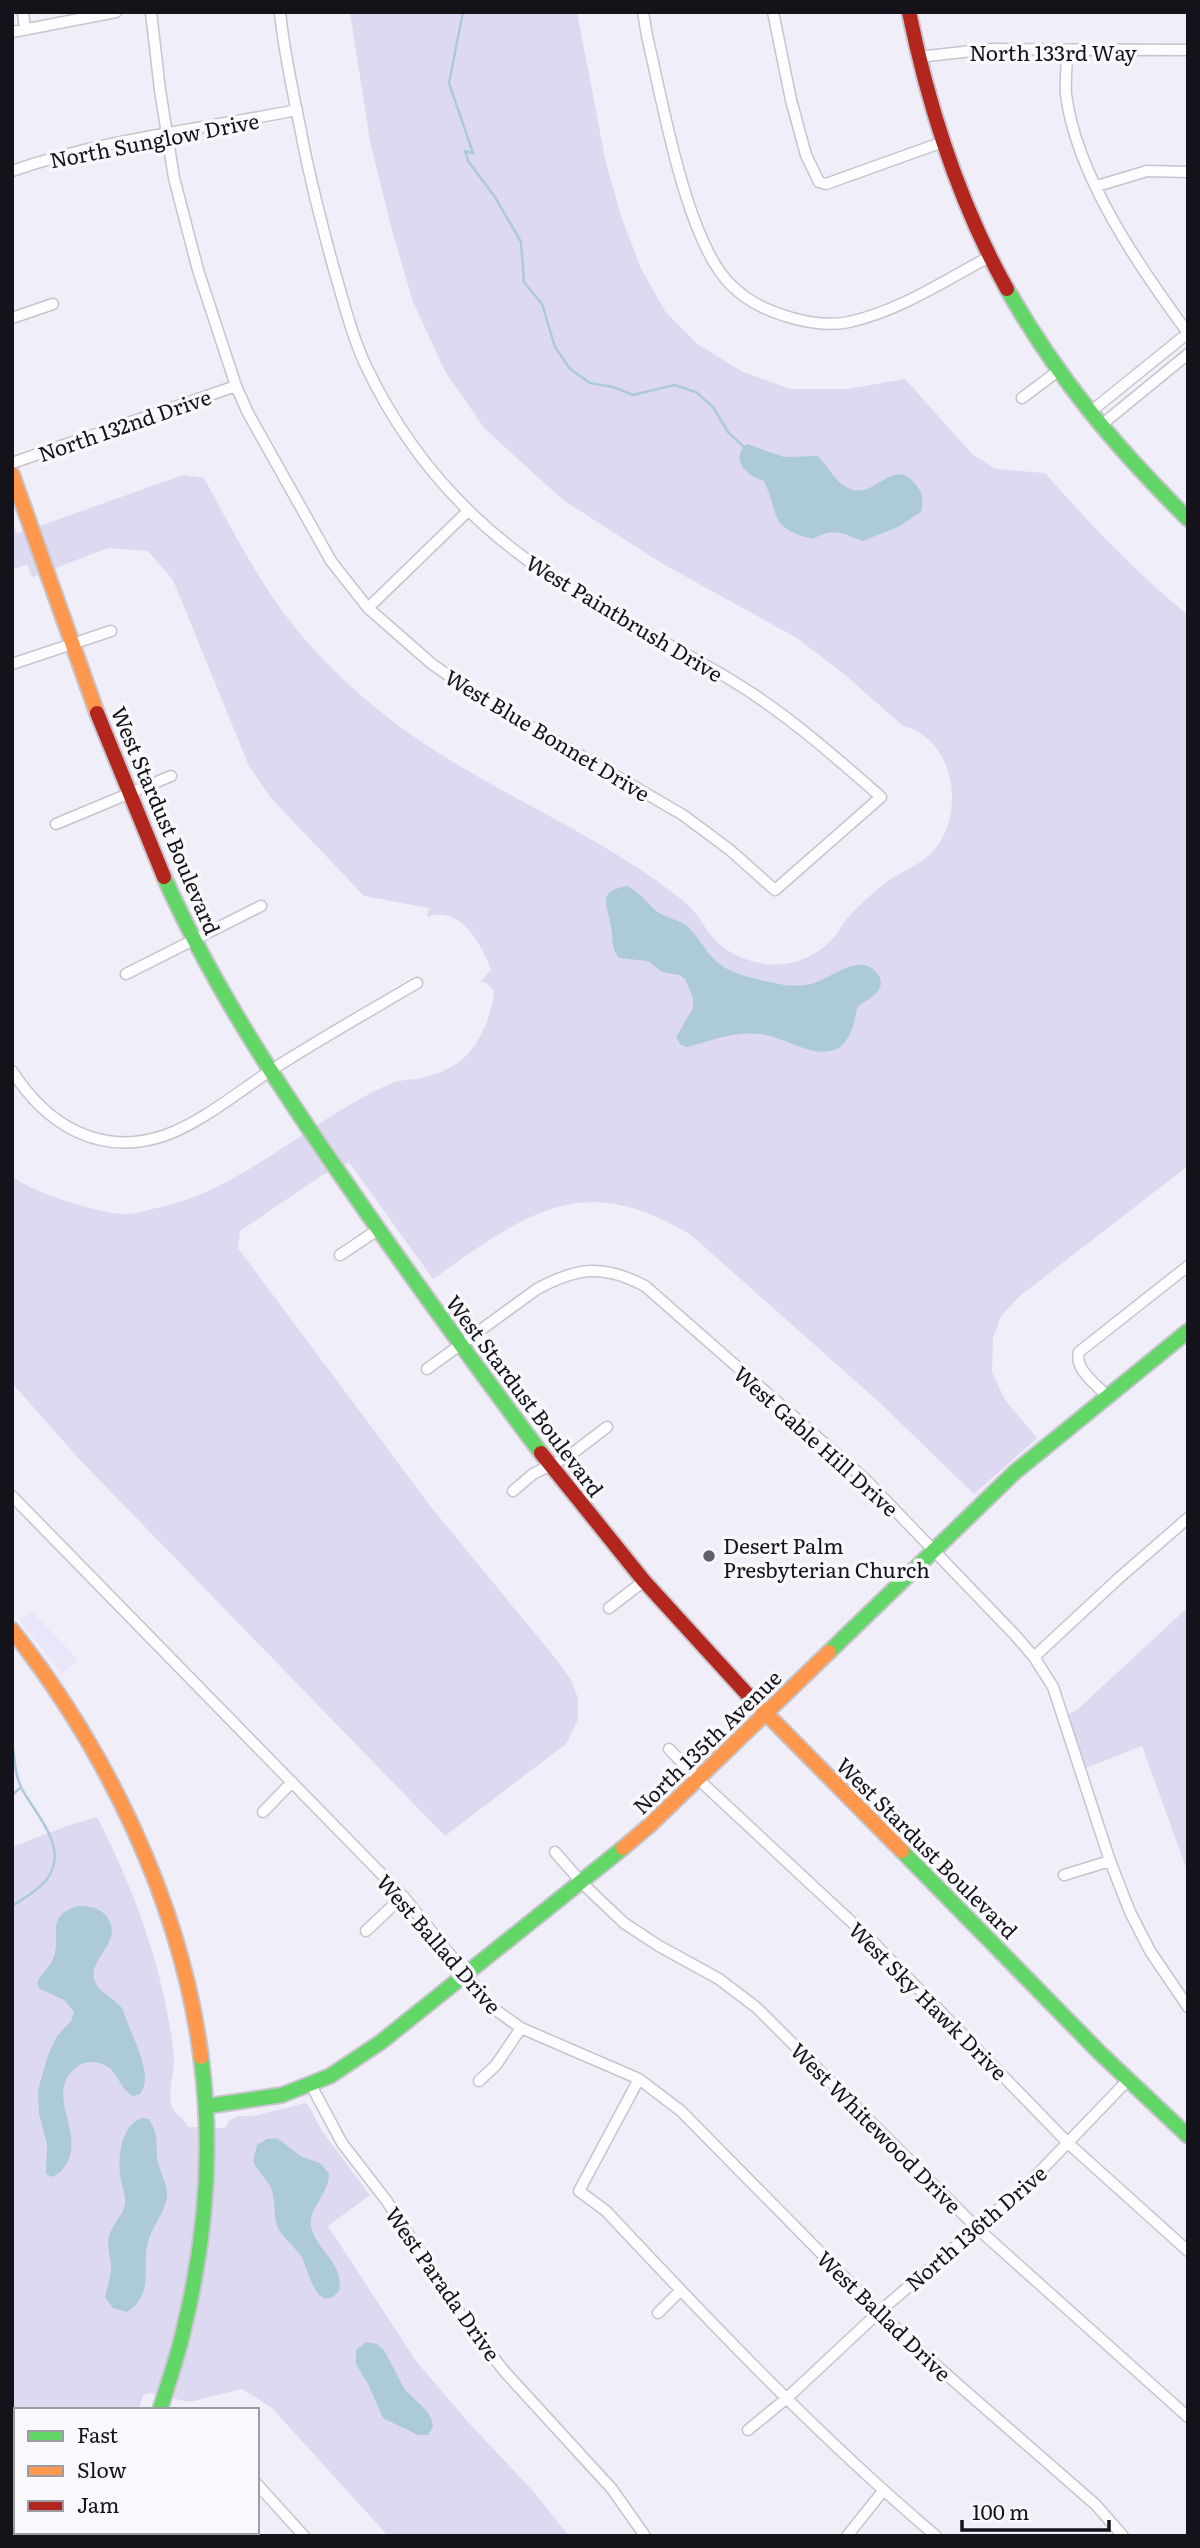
<svg xmlns="http://www.w3.org/2000/svg" width="1200" height="2548" font-family="Literata,serif">
<rect width="100%" height="100%" fill="#f0eef9"/>
<!-- built -->
<path fill="#e9e6fa" d="M31,1611L78,1659L62,1674L20,1621Z"/>
<!-- green -->
<path fill="#ddd9f0" d="M350,12H577L606,163L622,219L641,268L665,311L696,343L741,371L790,389H847L905,379L973,455L996,469L1045,473C1090,524 1135,572 1188,615V1166L1021,1295L1001,1316L993,1338L992,1372L1005,1400L1037,1438L974,1494L879,1402L691,1235C582,1168 525,1214 433,1279L349,1162L321,1176L240,1231L238,1248L431,1507L556,1659L571,1680L578,1698V1719L567,1743L445,1836L80,1460L12,1383V1176C30,1192 102,1215 126,1214C135,1214 144,1211 152,1209C242,1192 308,1120 390,1084C398,1080 408,1080 416,1079C431,1076 448,1071 460,1061C480,1046 492,1015 494,991L488,984L481,981L491,970C482,945 460,904 427,917L429,908L364,896L271,798L249,766L173,580L148,551L108,548L32,577L27,564L12,570V521L17,534L183,475L204,478C225,517 246,557 271,595C316,662 383,720 453,762C519,802 594,836 657,881C669,890 682,899 692,909C701,919 707,932 716,941C732,957 760,967 783,964C803,962 823,951 836,935C840,929 844,922 849,916C864,901 882,883 901,873C915,865 931,858 940,842C964,804 952,738 903,726L844,674L797,638L663,564L563,500L485,429L446,373L413,302L390,223L370,141Z
M1188,1607V1873L1142,1746L1086,1768L1067,1715L1077,1710Z
M97,1817C132,1885 159,1957 171,2033C172,2042 174,2051 174,2060C174,2075 167,2092 172,2107C175,2116 185,2117 188,2127L225,2128L229,2121L237,2116H253L305,2103L308,2105L322,2131L370,2195L328,2226L416,2361L468,2422L533,2491L569,2536H388L272,2408L242,2389L189,2402L150,2393L143,2395L139,2410H16V2532H98L97,2536H12V1847L67,1826Z"/>
<!-- water -->
<path fill="#adcada" d="M747,444L784,457L818,456C829,467 837,486 853,490C878,496 894,455 917,486C923,494 924,503 921,512L898,527L863,541C840,533 837,527 812,539C768,527 780,516 764,481C747,477 729,459 747,444Z
M627,886C640,892 645,901 655,910C665,918 679,919 688,927C699,937 705,951 715,960C731,976 759,979 779,984C789,986 802,986 811,984C829,980 858,953 875,971C891,987 871,998 858,1006C855,1014 855,1024 851,1032C833,1073 791,1038 761,1034C733,1031 713,1040 687,1047L681,1045L676,1037L693,1008V998L685,979L679,975L662,972L648,961L619,958C610,946 614,940 611,927C608,905 595,892 627,886Z
M77,1906C88,1906 100,1907 107,1917C124,1941 90,1957 94,1978C97,1993 116,1998 123,2010C129,2032 156,2076 140,2094L133,2096C119,2089 119,2071 104,2065C96,2061 86,2061 78,2066C42,2092 85,2131 67,2163C63,2170 58,2175 51,2177L46,2174L47,2144L39,2114L38,2090L48,2055L57,2036L71,2021L74,2012L64,2000L40,1989L37,1983C41,1973 49,1968 53,1959C63,1935 43,1918 77,1906Z
M142,2118L149,2119C162,2140 153,2146 159,2166C162,2177 168,2185 167,2197C165,2213 152,2226 148,2242C141,2269 155,2294 127,2312L113,2308L105,2297C107,2288 110,2279 111,2270C112,2259 106,2248 109,2237C111,2227 120,2218 124,2208C127,2198 123,2190 121,2181C117,2161 120,2125 142,2118Z
M277,2138L302,2157L320,2163L329,2174C329,2194 308,2209 311,2226C316,2251 345,2263 339,2291C316,2317 308,2267 301,2256C294,2246 282,2237 277,2226C273,2214 276,2200 271,2188C266,2178 257,2171 253,2161L257,2145L267,2139Z
M366,2342L377,2344L384,2350L405,2390L427,2411L432,2420L433,2427L428,2435H418L383,2418L368,2384L356,2364V2350Z"/>
<g fill="none" stroke-linecap="round" stroke-linejoin="round">
<!-- stream -->
<path stroke="#adcada" stroke-width="2.5" d="M463,12L449,83L473,153L465,151L468,161L495,197L521,242L524,282L542,304L555,347L570,369L590,383L613,387L633,395L674,385L696,392L713,407L728,432L744,447
M12,1741C15,1757 14,1774 22,1789C36,1815 70,1848 47,1879C39,1890 24,1898 12,1906
M12,1795L20,1788"/>
<defs>
<path id="street" d="M23,12L25,29
M151,12L160,90L174,178L198,270L236,386L248,413L331,561L368,608L432,664L475,694L683,815L730,850L775,890L881,797C833,755 786,713 731,680C660,637 584,604 518,553C453,504 401,440 366,366C351,334 343,299 333,266C321,221 309,177 301,132C293,92 284,53 280,12
M643,12L647,36C662,98 686,243 732,286C750,303 768,311 792,318C810,323 830,326 849,322C899,311 944,281 989,257
M773,12L791,100L806,155L819,182L826,184L943,142
M12,32L116,12
M1067,51C1067,65 1065,80 1066,94C1076,176 1140,268 1188,333
M918,57L990,49L1188,50
M12,171C104,139 202,129 297,110
M1097,186L1147,171L1188,172
M12,318L53,304
M1022,398L1058,371
M1089,413L1188,333
M1100,426L1188,354
M12,463L236,386
M368,608L468,511
M12,664L111,631
M56,824L171,776
M126,974L261,906
M12,1071C47,1125 100,1158 166,1135C202,1122 238,1092 270,1071C318,1040 368,1012 417,983
M340,1255L379,1229
M427,1369L537,1289C578,1267 603,1264 645,1286L866,1480L1015,1635L1034,1657L1053,1687L1110,1861L1130,1912L1150,1951L1188,2007
M1106,1395C1096,1384 1074,1369 1079,1352L1188,1266
M513,1491L533,1474L569,1456L607,1427
M12,1496L403,1896L493,2008L521,2028L639,2079L681,2111L879,2312L923,2354L1096,2505L1123,2536
M609,1608L644,1581
M1034,1657L1119,1578L1188,1518
M669,1749L698,1779L872,1941L1068,2143L1188,2251
M263,1812L292,1782
M555,1852L582,1883L624,1923L659,1946L719,1979L757,2008L977,2228L1188,2417
M1064,1875L1110,1861
M366,1931L403,1896
M639,2079L579,2191L606,2211C711,2323 818,2436 936,2536
M479,2081L496,2065L521,2028
M311,2085L342,2143L386,2200L467,2324L505,2372L612,2489L645,2536
M658,2313L681,2290
M748,2430L787,2398L879,2312L1028,2184L1128,2080
M257,2484L304,2536
M210,2536L211,2532
M847,2536L883,2491"/>
<path id="fast" d="M1007,289C1059,380 1114,445 1188,519
M164,877C213,987 280,1088 349,1187C411,1277 476,1366 541,1453
M829,1652L1015,1472L1188,1331
M902,1851L1100,2053L1188,2136
M208,2106L282,2095L330,2076L381,2042L623,1848
M160,2410C168,2383 178,2356 184,2328C206,2239 213,2148 201,2057
M118,2536L119,2532"/>
<path id="slow" d="M12,474L97,713
M12,1630C107,1751 181,1903 201,2057
M747,1694L902,1851
M623,1848L650,1825L829,1652"/>
<path id="jam" d="M909,12C929,109 959,203 1007,289
M97,713L164,877
M541,1453L644,1581L747,1694"/>
</defs>
<!-- street casing -->
<use href="#street" stroke="#c6c4cc" stroke-width="13"/>
<!-- fast casing -->
<use href="#fast" stroke="#c6c4cc" stroke-width="18"/>
<!-- slow casing -->
<use href="#slow" stroke="#c6c4cc" stroke-width="18"/>
<!-- jam casing -->
<use href="#jam" stroke="#c6c4cc" stroke-width="18"/>
<!-- street -->
<use href="#street" stroke="#fdfcfe" stroke-width="10"/>
<!-- fast -->
<use href="#fast" stroke="#63d668" stroke-width="14"/>
<!-- slow -->
<use href="#slow" stroke="#ff974d" stroke-width="14"/>
<!-- jam -->
<use href="#jam" stroke="#b3261e" stroke-width="14"/>
</g>
<!-- markers -->
<circle fill="#616068" stroke="#f9f8fd" stroke-width="2.5" cx="709" cy="1556" r="7"/>
<g text-anchor="middle" dominant-baseline="central" stroke-width="7" stroke-linejoin="round" paint-order="stroke">
<!-- street labels -->
<g font-size="21" fill="#14131a" stroke="#f9f8fd">
<text x="1053" y="51">North 133rd Way</text>
<text transform="translate(154 139) rotate(-11)">North Sunglow Drive</text>
<text transform="translate(124 424) rotate(-19)">North 132nd Drive</text>
<text transform="translate(625 617) rotate(31)">West Paintbrush Drive</text>
<text transform="translate(548 734) rotate(31)">West Blue Bonnet Drive</text>
<text transform="translate(167 820) rotate(67)">West Stardust Boulevard</text>
<text transform="translate(526 1395) rotate(53)">West Stardust Boulevard</text>
<text transform="translate(817 1440) rotate(42)">West Gable Hill Drive</text>
<text transform="translate(706 1741) rotate(-44)">North 135th Avenue</text>
<text transform="translate(928 1847) rotate(45)">West Stardust Boulevard</text>
<text transform="translate(440 1943) rotate(49)">West Ballad Drive</text>
<text transform="translate(929 2000) rotate(45)">West Sky Hawk Drive</text>
<text transform="translate(877 2127) rotate(45)">West Whitewood Drive</text>
<text transform="translate(975 2227) rotate(-41)">North 136th Drive</text>
<text transform="translate(444 2283) rotate(55)">West Parada Drive</text>
<text transform="translate(885 2315) rotate(44)">West Ballad Drive</text>
</g>
<!-- poi labels -->
<g font-size="21" fill="#14131a" stroke="#f9f8fd" text-anchor="start">
<text x="723" y="1544">Desert Palm<tspan x="723" dy="24">Presbyterian Church</tspan></text>
</g>
</g>
<!-- border -->
<rect width="1200" height="2548" fill="none" stroke="#14131a" stroke-width="28"/>
<!-- legend -->
<rect x="14" y="2408" width="245" height="126" fill="#f9f8fd" stroke="#9d9ca2" stroke-width="2"/>
<rect x="28" y="2431" width="35" height="10" fill="#63d668" stroke="#9d9ca2" stroke-width="2"/>
<text x="77" y="2443" font-size="21" fill="#14131a">Fast</text>
<rect x="28" y="2466" width="35" height="10" fill="#ff974d" stroke="#9d9ca2" stroke-width="2"/>
<text x="77" y="2478" font-size="21" fill="#14131a">Slow</text>
<rect x="28" y="2501" width="35" height="10" fill="#b3261e" stroke="#9d9ca2" stroke-width="2"/>
<text x="77" y="2513" font-size="21" fill="#14131a">Jam</text>
<!-- scale -->
<path d="M962 2520v10h147v-10" fill="none" stroke="#14131a" stroke-width="3.5"/>
<text x="972" y="2520" font-size="21" fill="#14131a" stroke="#f9f8fd" stroke-width="5" paint-order="stroke">100 m</text>
</svg>
